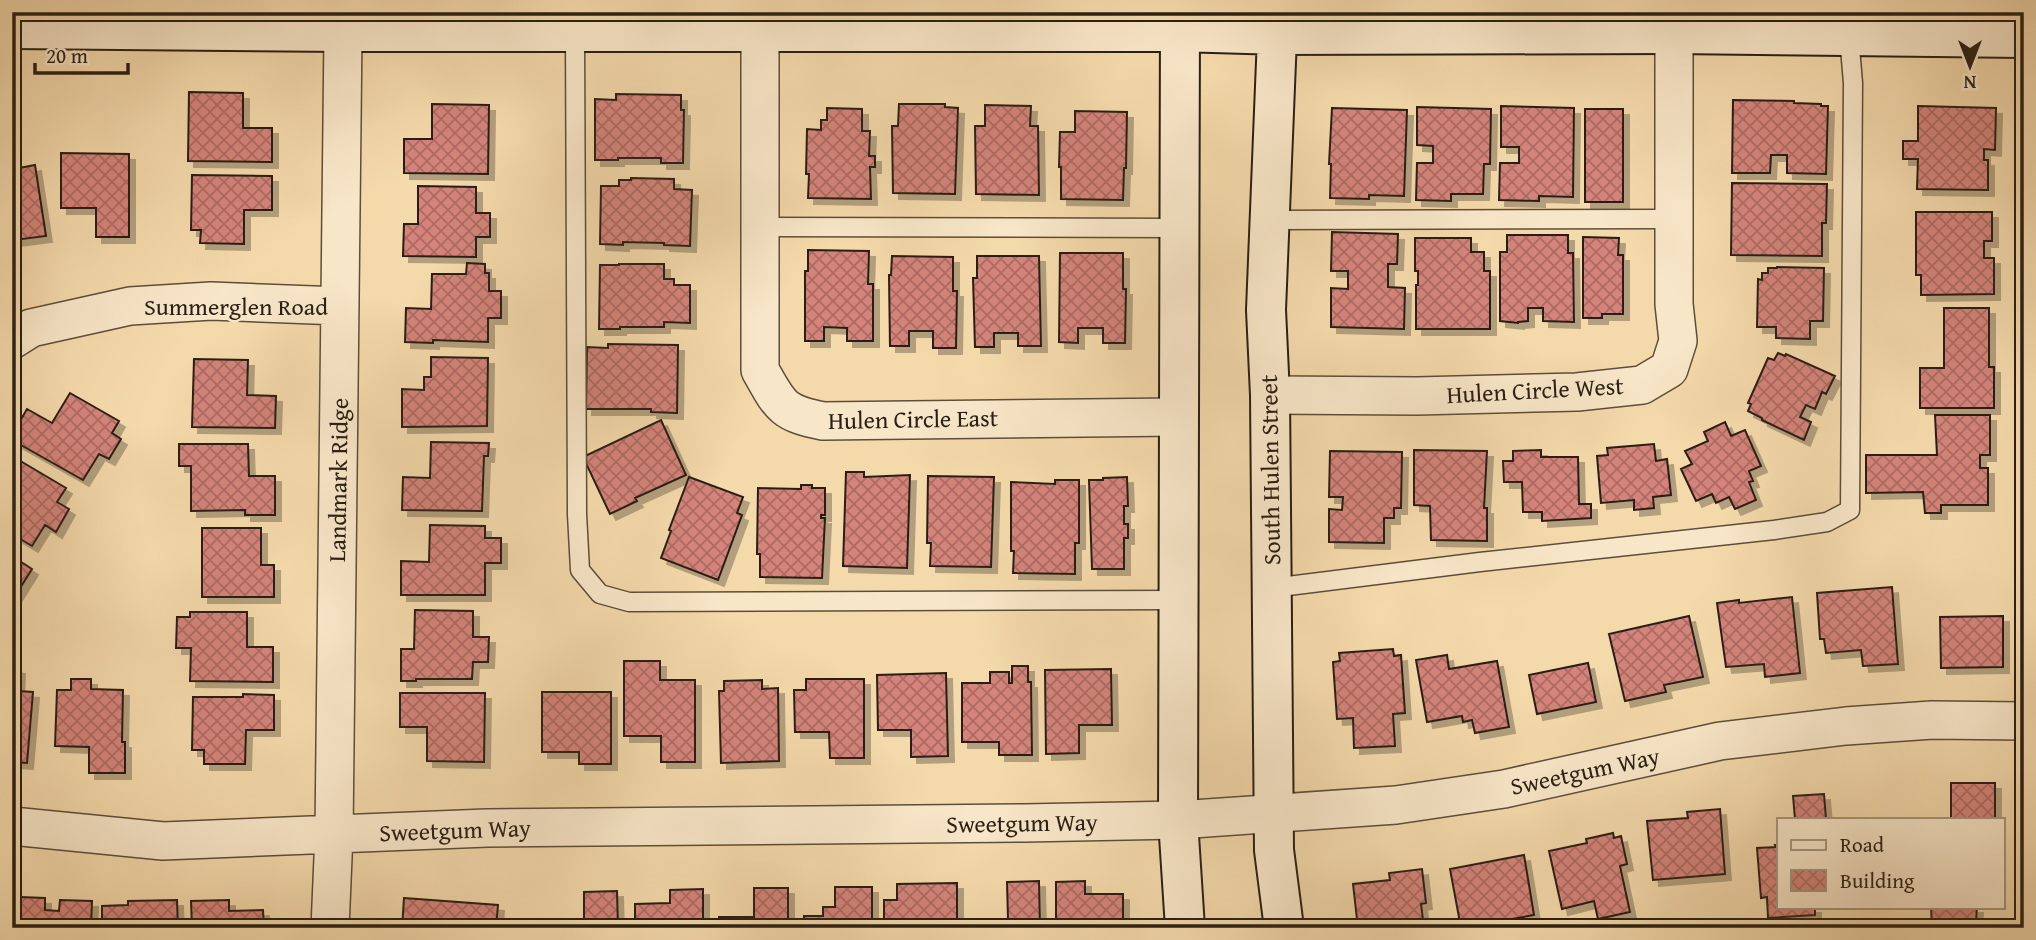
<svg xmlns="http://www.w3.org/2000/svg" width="2036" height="940" font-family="'Gentium Book Plus',serif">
<defs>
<pattern id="building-cross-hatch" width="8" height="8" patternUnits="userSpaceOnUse" patternTransform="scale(1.75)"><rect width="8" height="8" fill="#d4847a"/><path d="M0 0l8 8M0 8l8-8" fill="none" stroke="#ac6b63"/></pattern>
<filter id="shadow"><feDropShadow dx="6" dy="6" stdDeviation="0" flood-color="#0004"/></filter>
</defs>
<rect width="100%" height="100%" fill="#f4d9ab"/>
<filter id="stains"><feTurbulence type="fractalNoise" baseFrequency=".00286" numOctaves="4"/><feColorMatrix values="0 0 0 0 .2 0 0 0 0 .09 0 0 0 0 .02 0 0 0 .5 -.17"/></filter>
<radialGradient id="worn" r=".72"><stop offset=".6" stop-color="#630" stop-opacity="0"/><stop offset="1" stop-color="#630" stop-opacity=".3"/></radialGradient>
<!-- building -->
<path fill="url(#building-cross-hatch)" stroke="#291f14" stroke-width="2" filter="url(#shadow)" d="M189,92L243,93V128H272V162L188,161Z
M616,94L681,95V110H684L683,163H661V158H618V160H595V99L616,100Z
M1733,100L1794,101V103L1821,104V106H1828L1826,174L1787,173V155H1771L1770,173H1732Z
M432,104L489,105L488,174L404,173V139H432Z
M899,104H945V107L958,108L955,194L893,193L892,126H898Z
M985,105L1031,106L1030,126H1038L1039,195L976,194L975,126H985Z
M1501,106L1574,108L1573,197L1539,196V201L1499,200L1500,163H1519V147H1501Z
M1918,106L1996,108L1995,150L1984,149V160H1988V190L1917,189L1918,159H1903V141H1918Z
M1417,107L1491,109L1490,164H1484L1483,194H1451V201L1416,200L1417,163H1433V146L1417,145Z
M827,108L862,109V131H870L869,156H875V167H870L871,199L808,198L809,174H806L807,129L821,130V120H827Z
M1332,108L1407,110L1404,196L1369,195V199L1330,198L1331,164H1329Z
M1585,109H1623V202H1585Z
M1075,111L1127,112L1126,168H1124L1123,200L1061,199V167H1059L1060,132H1075Z
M61,153L129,154V237H96V208H61Z
M13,159L14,169L35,165L46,236L15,240L12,229Z
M192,175L272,176V210H244V244L200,243L201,230H191Z
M631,178L674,179V189L692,190L690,246L664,245V243L623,242V245L600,244L601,186H619V180H631Z
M1732,183L1827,184L1826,223H1822V256L1731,255Z
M418,186L476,187V213H490V237H476V257L403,256L404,224H418Z
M1916,212H1992V241H1984V258H1994V294L1921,295V275H1916Z
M1332,232L1398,234L1397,264H1388V287L1405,288L1404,329L1331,327V288L1348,289V271H1331Z
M1507,235H1568V253H1573L1574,322L1543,321V308H1528V321L1518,322V323L1500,321V252H1507Z
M1583,237L1619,238L1618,255H1623V314H1602V318H1583Z
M1415,238H1471V252H1484V271H1490V329H1416V285H1418V271H1415Z
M808,250L869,251L868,284H873V341H847V328L824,327V341H805V271H808Z
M1060,253H1123V289H1126L1125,343H1103V328H1078V343L1059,342Z
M892,256L953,257V291H957L956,348H933V331H909V346H890L889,275H891Z
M977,256H1039L1041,346H1018V333H994V347H975L973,278H977Z
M467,263L485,264V273H489V291H501V318H488V342L433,340V343L405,342L406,308L431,309L432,274H466Z
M619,264H664V279H674V285H690V323L664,322V327H620V329H599L600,265H619Z
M1777,267L1824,268L1823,321H1810V339L1776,338V327H1757L1758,279L1762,280V273H1768V268H1777Z
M1944,308H1989V367H1994V408H1920V368H1944Z
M608,344L678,345L677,413L651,412V409H586L587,347L608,348Z
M1778,353L1785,356L1786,354L1835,376L1826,394L1822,392L1815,409L1806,405L1800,417L1811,422L1804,440L1762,420V418L1748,411L1751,404L1748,403L1768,358L1774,360Z
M431,357L488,358L487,426L402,427V389L424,390V377H431Z
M194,359L248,360L247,395L276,396L275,428L192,427Z
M70,393L119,421L112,433L121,439L109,459L99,454L83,480L12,440V435L27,409L52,423Z
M1935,415H1990V455H1980V468H1988V505H1941V513H1925L1923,492L1866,493V455H1937Z
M661,420L686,475L635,498L637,501L610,514L583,457Z
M1725,422L1731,436L1745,430L1761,466L1749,471L1753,481L1749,482L1756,500L1735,509L1729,497L1716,503L1712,494L1696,501L1681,469L1692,464L1685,451L1708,441L1704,432Z
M431,442L489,443L488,456H484L482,511L402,510L403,477L430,478Z
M179,444H248L249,476H275V515H245V510L191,511V466H179Z
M1654,444L1656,461L1667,459L1671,495L1653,497L1654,508L1634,510V500L1601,503L1597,456L1608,455L1607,448Z
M1414,450L1487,451L1484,508H1487V541L1431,540L1430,506L1414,505Z
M1541,450V457H1578L1579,504H1591V518L1542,521V512H1523L1522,482H1504L1503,461H1513V451Z
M1330,451L1402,452L1401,508H1394V518H1384V543L1329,542V509L1342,510L1343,497H1329Z
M12,456L66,488L57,502L69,509L56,532L45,525L32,546L12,534Z
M846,472H864V477L910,475L907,568L843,566Z
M928,476L994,477L991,567L930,566L931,543H927Z
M689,477L743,497L737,513L742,515L718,580L661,558L671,531L669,530Z
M1127,477L1128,506H1124V524H1128V538H1124V569H1092L1089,480H1103V478Z
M1055,480H1079V543H1075V574L1013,573L1014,551H1011V482L1055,484Z
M801,485H812V488H825V515H821V518H825L822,578L760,577V554H757L758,488L801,489Z
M430,525L485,526V538H501V563H485V595H401V561L429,562Z
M202,528H261V565H274V597H202Z
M12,556L32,569L12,601Z
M1892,587L1898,664L1863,666L1861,650L1826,653L1824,639H1820L1817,593Z
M1792,597L1800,673L1765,677L1764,664L1726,667L1717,603L1739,600V603Z
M415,610L473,611V637H489L488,662H473L472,679H416V681H401V649H414Z
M190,612H247V647H273V682L190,681L191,648H176L177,617H190Z
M1689,616L1703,677L1664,685L1666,692L1625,701L1609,634Z
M2003,616V667L1941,668L1940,617Z
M1393,649L1394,656L1401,655L1405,713L1393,714L1395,746L1354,748L1353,718L1337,719L1333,662L1340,661L1339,653Z
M1447,655L1449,669L1497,661L1509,727L1475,733L1472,720L1463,722L1462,716L1427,722L1416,660Z
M624,661H660V680H695V762H661V736H624Z
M1588,663L1596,702L1537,714L1529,675Z
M1012,666H1028V682H1031L1032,755H999V742H962V683H990V672H1009V683H1012Z
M12,667L19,668L18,691L33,692L27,763L12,762Z
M1111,669L1112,725H1079V753L1046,754L1045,670Z
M946,673L948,756L911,757V730H878L877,675Z
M71,679H91V689L123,690L122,742H125V773H89V747L55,746L57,690H71Z
M806,679H864V758H830L829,732H795L794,690H806Z
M762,680V689L778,688L779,761L721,763L719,691H724V681Z
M542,692H611V764H579V752H542Z
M400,693H485L484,762L427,761V727H400Z
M243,694L274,695V730H246L245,764H204V750H192L193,697H243Z
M1951,783H1995V819H1951Z
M1824,794L1826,819H1795L1793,796Z
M1720,809L1725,874L1653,880L1647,821L1688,818L1687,812Z
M1613,833L1614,838L1621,836L1627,864L1620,866L1630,912L1598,919L1594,901L1562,909L1549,851L1587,843L1586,839Z
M1775,845H1779V907H1815V915L1768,918L1767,897L1761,898L1757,848L1776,847Z
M1524,855L1534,915L1461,928L1450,869Z
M1422,869L1426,903L1421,904L1424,928H1358L1353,884L1390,880L1389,873Z
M1039,881L1040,928H973V919H1008L1007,882Z
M1085,881V894H1123V928H1056V882Z
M957,883V928H898V923H884V900H897V884Z
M835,887H872V928H804V916H823V907H835Z
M754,888H788V928H719V917H754Z
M703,889V928H635V904L670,903V890Z
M617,891L618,928H550L584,926V892Z
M20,897L45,898V910L59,911L60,900L92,901L91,928H19Z
M404,898L498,905L496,928H402Z
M177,900L178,928H102V906L128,905V901Z
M229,900V911L263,910L264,928H192L191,901Z
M1931,907H1977L1976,923H1981V928H1932Z"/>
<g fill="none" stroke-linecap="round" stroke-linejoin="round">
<defs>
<path id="lane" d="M575,32L577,514L580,570L600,594L629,602L1178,600
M1270,220L1674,219
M760,227L1178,228
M1272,588L1480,562L1774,530L1827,522L1850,510L1853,83L1849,36"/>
<path id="street" d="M760,31V370C780,405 781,413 823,421L1178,417
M12,340L31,328L130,306L211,301L340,306
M1270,395L1417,396L1577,392L1642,385L1669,369L1678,341L1674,304V34
M12,826L163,841L487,828L1024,823L1178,820L1396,805L1504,789L1720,741L1846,726L1932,720L2024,721
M330,928L334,834L343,32"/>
<path id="secondary" d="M1180,12L1178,820L1185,928
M1278,12L1266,310L1270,395L1274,850L1284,928
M12,29L343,32H1179L1277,35L1674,34L2024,38"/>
</defs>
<!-- lane casing -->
<use href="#lane" stroke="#5c4e3a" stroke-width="21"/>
<!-- street casing -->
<use href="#street" stroke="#5c4e3a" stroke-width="40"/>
<!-- secondary casing -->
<use href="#secondary" stroke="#291f14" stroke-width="42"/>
<!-- lane -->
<use href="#lane" stroke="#f8e6c8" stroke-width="18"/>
<!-- street -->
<use href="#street" stroke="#f8e6c8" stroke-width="37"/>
<!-- secondary -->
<use href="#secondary" stroke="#f8e6c8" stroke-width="38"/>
</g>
<g text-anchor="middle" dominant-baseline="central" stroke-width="5" stroke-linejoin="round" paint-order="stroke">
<!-- street labels -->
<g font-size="24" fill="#291f14" stroke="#f8e6c8">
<text x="236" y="306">Summerglen Road</text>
<text transform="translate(1535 390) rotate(-3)">Hulen Circle West</text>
<text transform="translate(913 419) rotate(-1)">Hulen Circle East</text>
<text transform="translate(1270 470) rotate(-91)">South Hulen Street</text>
<text transform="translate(338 480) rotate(-89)">Landmark Ridge</text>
<text transform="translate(1585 771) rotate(-12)">Sweetgum Way</text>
<text transform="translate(1022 823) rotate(-1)">Sweetgum Way</text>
<text transform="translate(455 830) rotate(-2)">Sweetgum Way</text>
</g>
</g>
<!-- margin -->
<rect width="2036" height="940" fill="none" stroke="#f4d9ab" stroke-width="42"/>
<rect x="14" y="14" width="2008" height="912" fill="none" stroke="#291f14" stroke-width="3.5"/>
<rect x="21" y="21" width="1994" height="898" fill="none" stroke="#291f14" stroke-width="2"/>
<!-- legend -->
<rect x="1777" y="818" width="228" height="91" fill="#f8e6c8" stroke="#a59680" stroke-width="2"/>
<rect x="1791" y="840" width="35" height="10" fill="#f8e6c8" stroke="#a59680" stroke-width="2"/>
<text x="1840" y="852" font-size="21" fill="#291f14">Road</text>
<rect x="1791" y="870" width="35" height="21" fill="url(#building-cross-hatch)" stroke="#a59680" stroke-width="2"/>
<text x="1840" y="888" font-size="21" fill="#291f14">Building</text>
<!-- north arrow -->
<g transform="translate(1970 66) rotate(180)" stroke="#f8e6c8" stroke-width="5" paint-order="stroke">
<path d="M0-5L12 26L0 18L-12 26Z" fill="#291f14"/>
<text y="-10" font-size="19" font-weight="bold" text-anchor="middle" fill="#291f14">N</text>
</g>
<!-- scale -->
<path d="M35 63v10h93v-10" fill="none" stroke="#291f14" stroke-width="3.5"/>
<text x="46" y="63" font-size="21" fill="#291f14" stroke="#f8e6c8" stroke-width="5" paint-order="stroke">20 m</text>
<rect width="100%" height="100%" filter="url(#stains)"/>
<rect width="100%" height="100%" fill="url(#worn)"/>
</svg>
